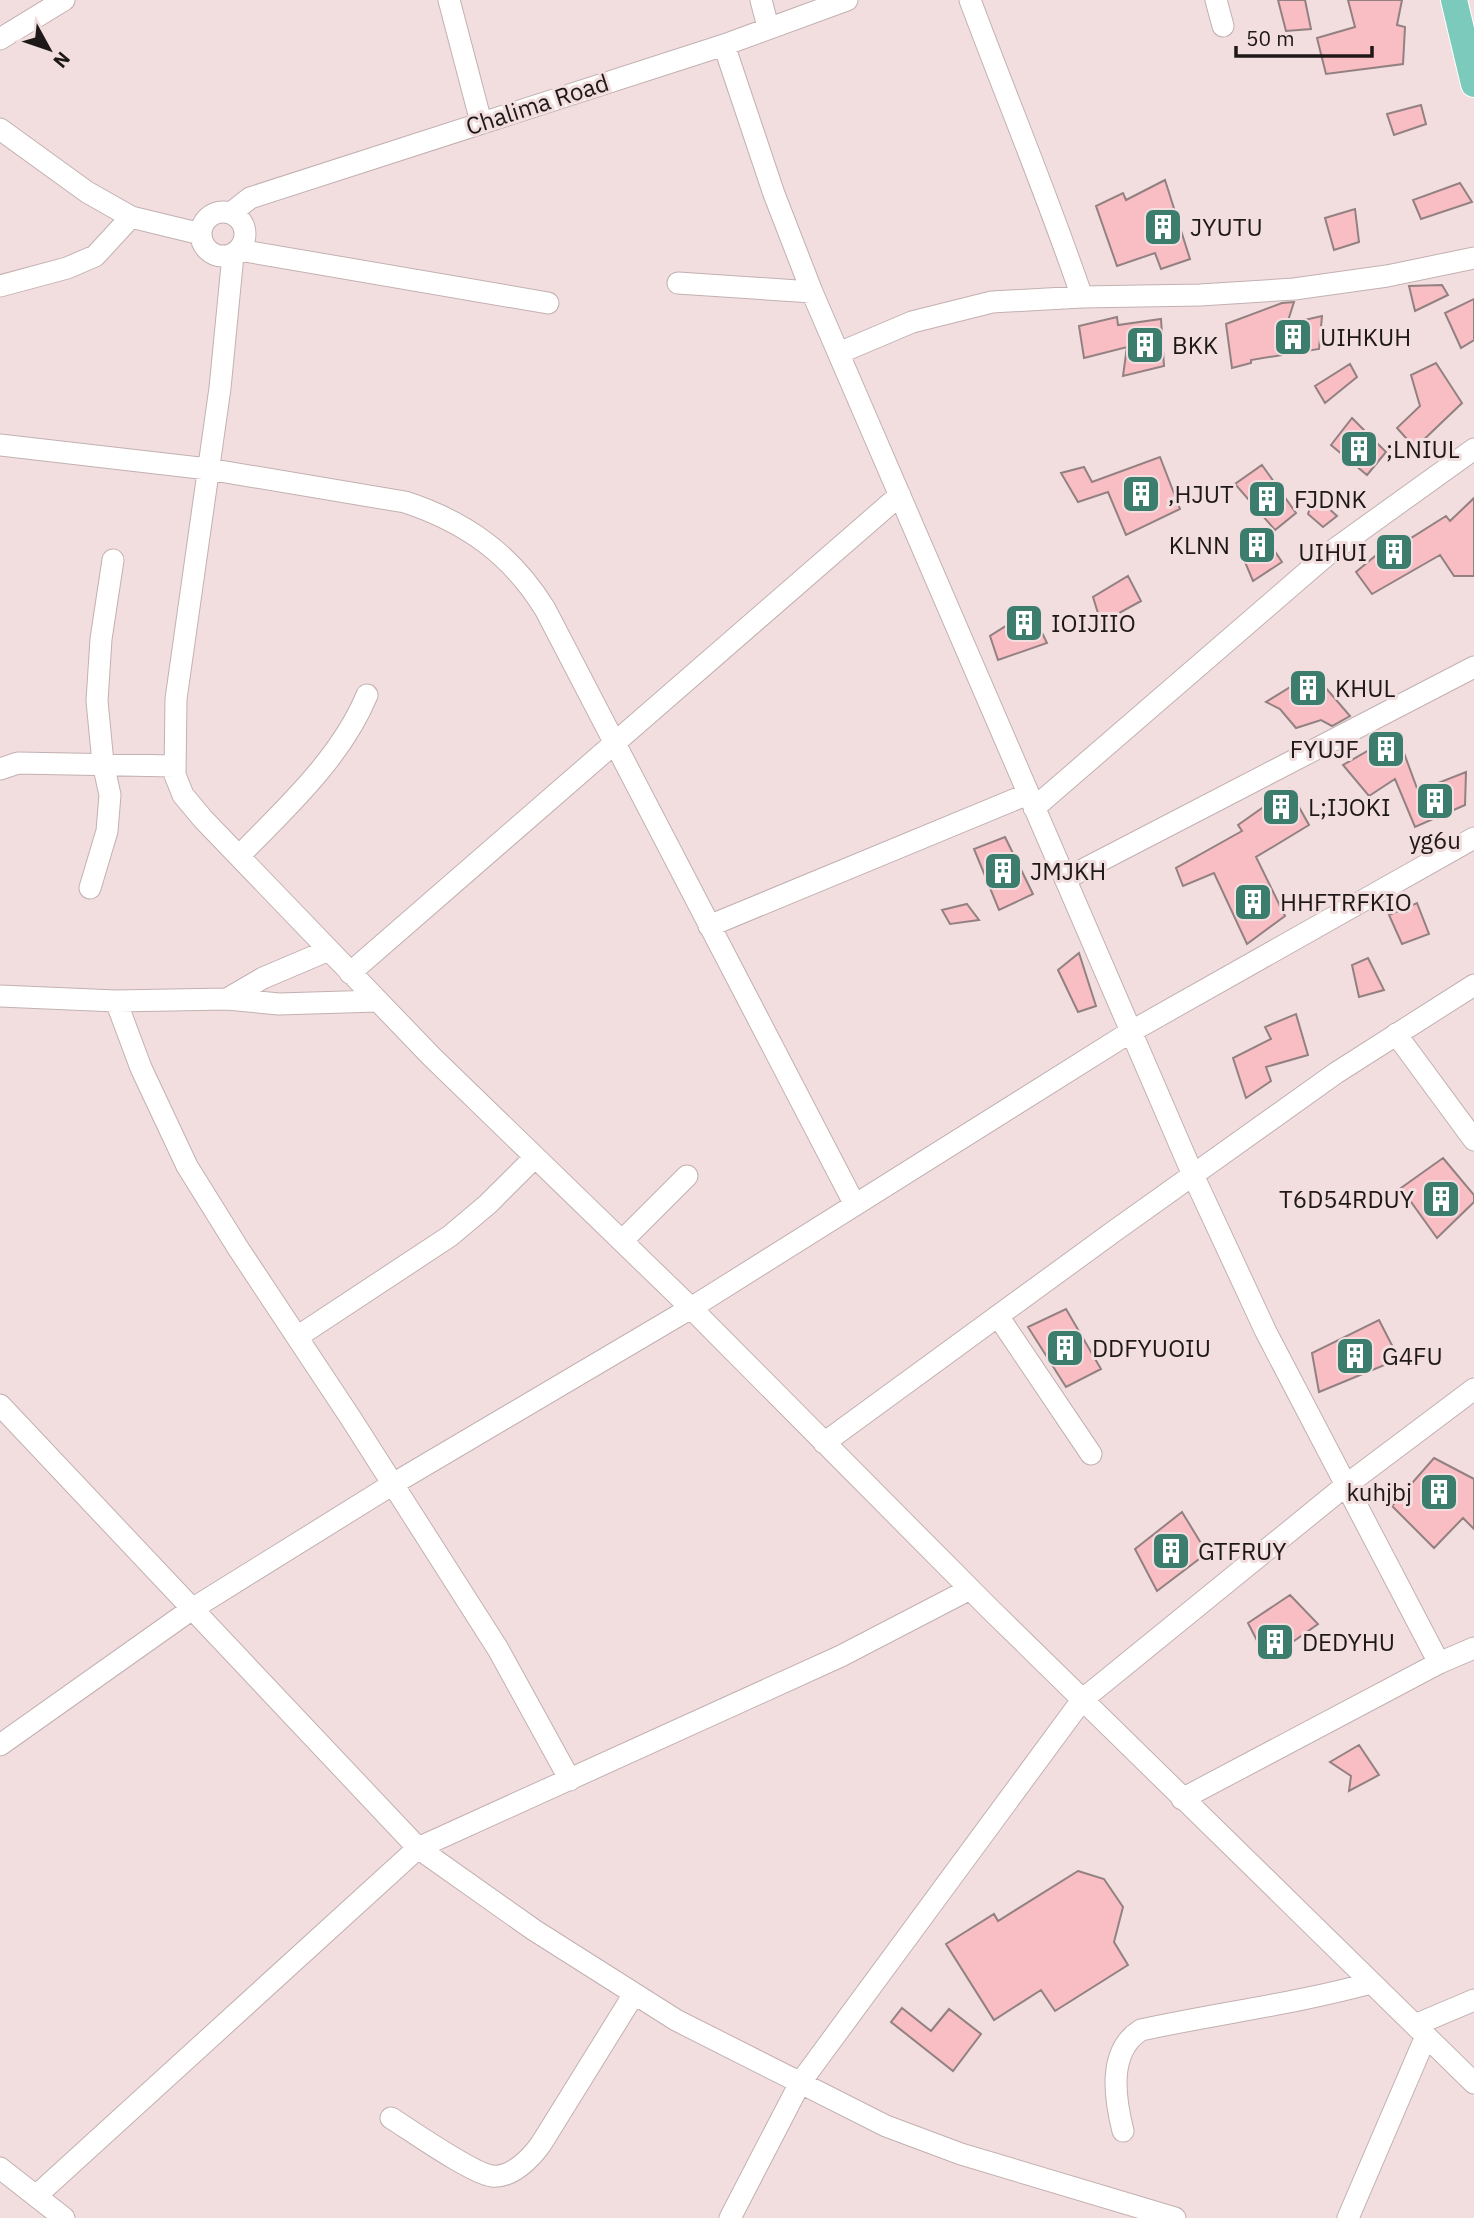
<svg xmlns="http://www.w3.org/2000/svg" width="1474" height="2218" font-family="'IBM Plex Sans',sans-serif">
<rect width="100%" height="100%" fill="#f2dedf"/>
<!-- building -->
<path fill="#f8bec3" stroke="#938182" stroke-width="2" d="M1278,0H1305L1311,29L1286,31Z
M1348,0H1402L1397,25L1405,27L1403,64L1326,74L1317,38L1355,27Z
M1421,105L1426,124L1394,135L1387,114Z
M1165,180L1190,259L1161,269L1155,253L1117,266L1096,206L1123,193L1126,200Z
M1460,183L1472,202L1421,219L1413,200Z
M1355,209L1359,242L1334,250L1325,218Z
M1442,285L1448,295L1415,311L1409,286Z
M1474,299V340L1461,348L1445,313Z
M1294,302L1287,324L1322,316L1319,349L1251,360V363L1232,368L1226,324L1282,303Z
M1117,317L1118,325L1161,319L1164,366L1123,376L1127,347L1084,358L1079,326Z
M1436,363L1462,403L1415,448L1397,428L1420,406L1411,375Z
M1350,364L1357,377L1325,403L1315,386Z
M1352,418L1386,452L1367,475L1331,445Z
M1160,457L1180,509L1126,535L1108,492L1078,502L1061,473L1084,467L1092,482Z
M1262,465L1296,513L1275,530L1235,484Z
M1314,495L1337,516L1323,527L1308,514Z
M1474,498V576H1454L1440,555L1372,594L1356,572L1399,536L1403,543L1446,516L1450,521Z
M1260,529L1282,562L1253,581L1242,555L1246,534Z
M1128,576L1141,601L1101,623L1093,597Z
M1031,610L1047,643L998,660L990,636Z
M1313,673L1350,716L1332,726L1321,720L1296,728L1280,709L1266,702Z
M1397,734L1418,791L1466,772L1465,805L1415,827L1395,779L1369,796L1343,765Z
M1289,789L1309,825L1256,857L1285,916L1247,944L1214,873L1183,886L1176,868L1242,831L1238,825Z
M1005,837L1033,894L999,910L974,849Z
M1417,903L1429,934L1402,944L1389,915Z
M967,904L979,920L950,924L942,910Z
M1079,953L1096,1006L1078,1012L1058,970Z
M1368,958L1384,990L1359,997L1352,965Z
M1296,1014L1308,1055L1266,1067L1271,1081L1246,1098L1233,1058L1271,1039L1265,1027Z
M1443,1158L1474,1195V1202L1437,1238L1401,1188Z
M1066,1309L1101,1369L1066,1387L1028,1327Z
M1379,1320L1399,1359L1319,1392L1312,1353Z
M1434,1458L1474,1479V1529L1463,1518L1434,1548L1392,1506Z
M1182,1512L1207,1553L1157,1591L1135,1549Z
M1290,1595L1318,1624L1267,1660L1248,1623Z
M1359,1745L1379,1775L1349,1791L1351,1776L1330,1762Z
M1078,1871L1104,1879L1123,1907L1114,1942L1128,1965L1055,2011L1041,1990L994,2020L946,1944L994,1914L998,1921Z
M902,2008L931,2031L949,2009L981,2034L953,2071L891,2022Z"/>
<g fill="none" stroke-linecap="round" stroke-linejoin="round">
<defs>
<path id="minor" d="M449,0L481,122
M761,0L768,27
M970,0C1007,99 1048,197 1082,297
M1216,0L1223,26
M0,39L64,0
M724,45L774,194L812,292L1193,1175L1266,1332L1439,1663
M0,129L87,192L131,217L201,234
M201 234a22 22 0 1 1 44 0a22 22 0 1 1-44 0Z
M231,213L250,198L724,45L847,0
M239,250L548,303
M233,255L220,388L176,699L175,775L183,795L203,819L432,1057L691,1308L990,1609L1474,2083
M678,283L812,292
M0,286L67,268L95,256L131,217
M839,353L912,322L992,302L1082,297L1200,295L1294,289L1387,276L1474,258
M0,445L208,469L405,502C466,522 511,554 545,609L855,1205
M0,769L18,763L174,766
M1034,808L1328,554L1474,449
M239,856C286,808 341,758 367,695
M1065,879L1474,667
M90,888L107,831L110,795L103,763L97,701L101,639L113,560
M709,926L1028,794
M350,973L900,495
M0,996L116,1001L227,999L279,1004L377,1001
M227,999L263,978L329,950
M116,1001L141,1068L187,1166L238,1248L350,1417L498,1649L570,1780
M1396,1034L1474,1140
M622,1241L687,1176
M998,1316L1091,1454
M297,1337L450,1236L488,1204L535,1157
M0,1405L418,1848L534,1930L676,2020L886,2126L961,2154L1175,2218
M824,1443L1113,1232L1336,1073L1474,985
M0,1745L192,1609L393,1484L691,1308L1132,1031L1474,838
M1182,1799L1439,1663L1474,1648
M1415,2025L1474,2000
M391,2118C412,2131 471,2173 492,2176C512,2178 531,2158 541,2144L634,1994
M1123,2131C1115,2099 1107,2051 1141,2030C1218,2013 1295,2004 1371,1983
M0,2168L64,2218
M36,2196L418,1848L841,1656L970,1589
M730,2218L800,2083L1082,1700L1345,1486L1474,1389
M1348,2218L1426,2036"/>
<path id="major" d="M1454,0L1474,84"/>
</defs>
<!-- minor casing -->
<use href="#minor" stroke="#c3b0b1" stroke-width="23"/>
<!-- major casing -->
<use href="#major" stroke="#fff" stroke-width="28"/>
<!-- minor -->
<use href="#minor" stroke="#fff" stroke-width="21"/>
<!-- major -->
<use href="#major" stroke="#7ccabb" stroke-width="26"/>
</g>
<!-- icons -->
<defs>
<symbol id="building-square" viewBox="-11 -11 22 22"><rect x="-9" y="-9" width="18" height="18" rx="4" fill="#3c7d6e" stroke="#f2dedf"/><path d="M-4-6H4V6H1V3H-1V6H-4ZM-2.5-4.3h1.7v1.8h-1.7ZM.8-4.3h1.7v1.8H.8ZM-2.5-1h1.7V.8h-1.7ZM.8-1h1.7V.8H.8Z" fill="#fff"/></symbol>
</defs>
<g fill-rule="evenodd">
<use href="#building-square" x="1141" y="205" width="44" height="44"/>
<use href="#building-square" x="1271" y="315" width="44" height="44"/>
<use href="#building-square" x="1123" y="323" width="44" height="44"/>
<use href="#building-square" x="1337" y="427" width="44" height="44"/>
<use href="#building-square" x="1119" y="472" width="44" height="44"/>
<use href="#building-square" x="1245" y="477" width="44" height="44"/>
<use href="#building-square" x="1235" y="523" width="44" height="44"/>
<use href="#building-square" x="1372" y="530" width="44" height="44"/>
<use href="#building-square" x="1002" y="601" width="44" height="44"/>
<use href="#building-square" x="1286" y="666" width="44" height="44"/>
<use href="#building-square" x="1364" y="727" width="44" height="44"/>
<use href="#building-square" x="1413" y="779" width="44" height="44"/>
<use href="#building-square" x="1259" y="785" width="44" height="44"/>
<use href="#building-square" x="981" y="849" width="44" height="44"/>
<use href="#building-square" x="1231" y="880" width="44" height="44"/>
<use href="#building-square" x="1419" y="1177" width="44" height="44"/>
<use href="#building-square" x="1043" y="1326" width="44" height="44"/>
<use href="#building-square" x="1333" y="1334" width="44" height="44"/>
<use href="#building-square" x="1417" y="1470" width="44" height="44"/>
<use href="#building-square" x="1149" y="1529" width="44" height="44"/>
<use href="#building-square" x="1253" y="1620" width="44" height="44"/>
</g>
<g text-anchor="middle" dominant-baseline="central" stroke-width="6" stroke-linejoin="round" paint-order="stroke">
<!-- street labels -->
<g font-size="24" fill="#1f1819" stroke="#f2dedf">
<text transform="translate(537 104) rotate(-18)">Chalima Road</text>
</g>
<!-- poi labels -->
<g font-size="24" fill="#1f1819" stroke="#f2dedf" text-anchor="start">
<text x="1190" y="227">JYUTU</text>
<text x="1320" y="337">UIHKUH</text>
<text x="1172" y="345">BKK</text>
<text x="1386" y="449">;LNIUL</text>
<text x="1168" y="494">,HJUT</text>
<text x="1294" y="499">FJDNK</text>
<text x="1230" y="545" text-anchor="end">KLNN</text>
<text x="1367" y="552" text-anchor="end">UIHUI</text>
<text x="1051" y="623">IOIJIIO</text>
<text x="1335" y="688">KHUL</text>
<text x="1359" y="749" text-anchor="end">FYUJF</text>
<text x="1308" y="807">L;IJOKI</text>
<text x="1435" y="840" text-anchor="middle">yg6u</text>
<text x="1030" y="871">JMJKH</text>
<text x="1280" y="902">HHFTRFKIO</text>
<text x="1414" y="1199" text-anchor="end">T6D54RDUY</text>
<text x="1092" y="1348">DDFYUOIU</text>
<text x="1382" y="1356">G4FU</text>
<text x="1412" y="1492" text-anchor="end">kuhjbj</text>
<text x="1198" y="1551">GTFRUY</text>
<text x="1302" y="1642">DEDYHU</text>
</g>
</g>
<!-- north arrow -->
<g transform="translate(49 49) rotate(130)" stroke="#f2dedf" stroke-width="5" paint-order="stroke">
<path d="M0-5L12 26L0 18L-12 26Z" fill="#1f1819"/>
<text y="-10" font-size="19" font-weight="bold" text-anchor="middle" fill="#1f1819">N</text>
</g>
<!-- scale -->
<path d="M1236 46v10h136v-10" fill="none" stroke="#1f1819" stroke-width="3.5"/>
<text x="1246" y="46" font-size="21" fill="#1f1819" stroke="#f2dedf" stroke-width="5" paint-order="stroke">50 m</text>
</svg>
